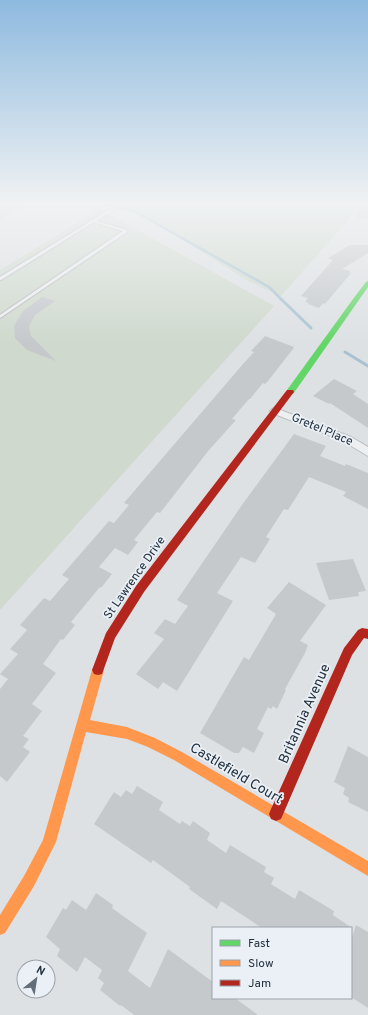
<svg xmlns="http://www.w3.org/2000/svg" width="368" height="1015" font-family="Overpass,sans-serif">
<rect width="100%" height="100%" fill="#dee1e4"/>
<!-- built -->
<path fill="#cbd1d8" d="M0,202H32L0,219Z"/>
<!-- green -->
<path fill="#cfd9cd" d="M95,202H364L281,296L250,282L141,214Z
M100,209L274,306L0,610V270Z"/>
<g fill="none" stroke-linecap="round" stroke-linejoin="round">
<!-- stream-far1 -->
<path stroke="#a8c2d2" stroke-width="2.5" d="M96,202L134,211L269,287L282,300"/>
<!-- stream -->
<path stroke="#a8c2d2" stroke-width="3" d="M281,299L311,328
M345,352L368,366"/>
</g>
<!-- building -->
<path fill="#c6c9cc" d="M366,202H368V219L357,218V211Z
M350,245H368V253L342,269L350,271L349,272L351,273L325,304L323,303L319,308L308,304L309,303L305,302L308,298L301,296L333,260L328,258Z
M42,297L55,301L35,315L29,326L31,336L56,361L27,350L15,338L14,326L23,311Z
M265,336L294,347L293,349L268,381L265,384L263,383L250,399H249L232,419L236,420L209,450L160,513L157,512L134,540L138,542L128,555L115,548L99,567L112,574L101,588L100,587L71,622L75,625L63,640L61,639L43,664L56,673L32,704L42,711L23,736L29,739L23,747L30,752L7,782L0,776V689L8,679L0,674L18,654L10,649L27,630L20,625L44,598L50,601L69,579L62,575L109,521L114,523L129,505L124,503L147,476L243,364L254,352L251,351Z
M334,379L357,391L353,394L368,404V428L330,403L329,404L313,396Z
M294,434L326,446L320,456L345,466L346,464L368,473V509L343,496L346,492L309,477L288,510L284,509L266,537L270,539L255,563L241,557L217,593L233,601L177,691L163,682L158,689L136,674L164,639L154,633L165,619L175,624L188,606L177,600L244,502Z
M353,559L366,591L358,592L359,596L329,600L316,563Z
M289,582L326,605L300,641L308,645L305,653L285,689L286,690L277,709L273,706L271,709L268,707L257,729L264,733L254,753L243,747L239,753H234L200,733L244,657L249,660L276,614L267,608Z
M348,746L368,757V812L348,802L349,798L343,794L345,788L334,782Z
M137,786L163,802L159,810L180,824L182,821L190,826L193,821L210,833L207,840L226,853L230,845L266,867L264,872L274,878L271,884L295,899L299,890L334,911L333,915L352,928H262L221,901L217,909L189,889L190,887L153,860L151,863L94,824L114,792L121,797L126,790L132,794Z
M96,893L113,905L112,908L147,933L128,971L150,988L168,949L213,982V998H235L258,1015H134L121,1005L120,1006L100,990L104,983L98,978L102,970L85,957L77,972L57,956L60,949L46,937L63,908L66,910L72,900L86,910Z
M356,925L368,932V1008L351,997V941Z"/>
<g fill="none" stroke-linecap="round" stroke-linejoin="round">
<defs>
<path id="lane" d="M122,202H126L96,221L127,230V232L0,318V315L123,231L94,222L1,280H0V277Z"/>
<path id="street" d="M275,408L351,437L368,447V456L343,441L272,413L270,411L272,409Z"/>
</defs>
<!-- lane casing -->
<use href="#lane" stroke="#bcbfc2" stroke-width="2.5"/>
<!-- street casing -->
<use href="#street" stroke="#bcbfc2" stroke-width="2"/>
<!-- lane -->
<use href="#lane" fill="#edeff0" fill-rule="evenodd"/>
<!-- street -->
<use href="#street" fill="#edeff0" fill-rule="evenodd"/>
<!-- fast -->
<path fill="#63d668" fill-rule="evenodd" d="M368,281V287L303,380L293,394H287V390L356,295L366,282Z"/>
<!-- slow -->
<path fill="#ff974d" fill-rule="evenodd" d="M98,665L102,666L104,670L90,720L127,727L155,738L182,752L368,861V876L174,760L148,747L127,739L86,732L56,842L34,886L5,933L0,935V915L24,876L43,840L92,670L94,666Z"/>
<!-- jam -->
<path fill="#b3261e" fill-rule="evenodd" d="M287,390H293L294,392L144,592L115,638L102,674L98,675L94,674L92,670L106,633L136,586Z
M362,628L368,629V639L364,638L352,655L281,819L276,821L271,819L269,814L271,809L344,648L358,630Z"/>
</g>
<!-- sky -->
<linearGradient id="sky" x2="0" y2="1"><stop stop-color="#8ebadf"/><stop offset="0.59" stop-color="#f0f2f3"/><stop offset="1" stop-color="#f0f2f3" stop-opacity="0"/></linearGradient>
<rect width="368" height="344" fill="url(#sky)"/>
<g text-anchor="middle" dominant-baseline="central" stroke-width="3.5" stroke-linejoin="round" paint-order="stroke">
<!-- street labels -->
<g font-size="12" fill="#23303e" stroke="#eaf0f5">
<text transform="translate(322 430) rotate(23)">Gretel Place</text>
<text transform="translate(135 578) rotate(-55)">St Lawrence Drive</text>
</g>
<!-- near-street labels -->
<g font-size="14" fill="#23303e" stroke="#eaf0f5">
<text transform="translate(305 714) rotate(-66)">Britannia Avenue</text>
<text transform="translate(236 774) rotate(31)">Castlefield Court</text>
</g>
</g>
<!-- legend -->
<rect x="212" y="927" width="140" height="72" fill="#eaf0f5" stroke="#9aa3ac"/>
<rect x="220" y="940" width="20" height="6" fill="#63d668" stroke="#9aa3ac"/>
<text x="248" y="947" font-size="12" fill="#23303e">Fast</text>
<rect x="220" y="960" width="20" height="6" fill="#ff974d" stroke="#9aa3ac"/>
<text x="248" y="967" font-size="12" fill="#23303e">Slow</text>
<rect x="220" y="980" width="20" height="6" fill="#b3261e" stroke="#9aa3ac"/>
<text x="248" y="987" font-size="12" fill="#23303e">Jam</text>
<!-- north arrow -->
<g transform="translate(36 979) rotate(30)"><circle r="19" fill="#eaf0f5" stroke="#9aa3ac"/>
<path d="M0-3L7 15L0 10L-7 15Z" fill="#646e78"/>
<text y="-6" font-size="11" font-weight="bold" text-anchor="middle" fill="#23303e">N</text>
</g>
</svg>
